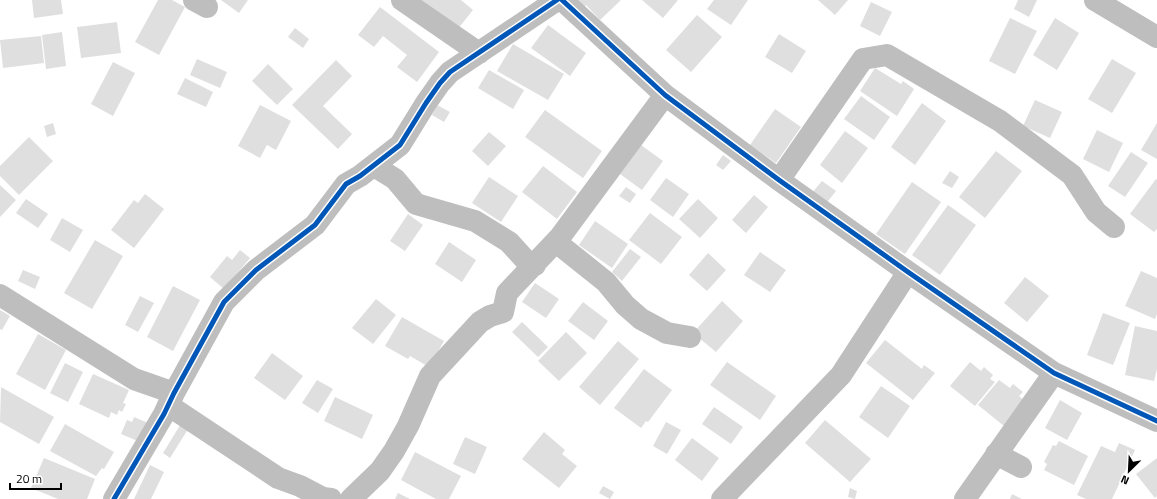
<svg xmlns="http://www.w3.org/2000/svg" width="1157" height="499" font-family="'Titillium Web',sans-serif">
<rect width="100%" height="100%" fill="#fff"/>
<!-- building -->
<path fill="#dfdfdf" d="M32,0H61L63,14L34,18Z
M158,0H172L185,7L159,55L135,42Z
M221,0H248L239,13Z
M421,0H461L473,10L457,30Z
M578,0H621L600,20L586,5L584,8Z
M642,0H678L663,18Z
M714,0H748L731,25L707,9Z
M818,0H848L835,15Z
M1018,0H1037L1029,17L1014,9Z
M871,2L892,12L880,36L860,26Z
M380,7L439,52L417,82L397,67L407,55L383,36L374,47L358,35Z
M697,15L722,37L691,72L666,50Z
M1010,18L1037,31L1015,74L989,61Z
M1055,18L1079,33L1057,70L1033,55Z
M117,22L121,53L81,58L77,27Z
M548,25L586,53L570,76L531,48Z
M295,28L309,39L303,48L288,37Z
M62,32L66,66L46,69L42,35Z
M779,34L806,51L792,73L765,57Z
M41,36L44,63L3,68L0,40Z
M513,44L564,74L548,100L497,71Z
M197,59L227,72L220,88L190,75Z
M1112,59L1136,73L1112,113L1088,99Z
M336,60L352,76L323,106L352,134L338,149L292,105Z
M113,62L135,73L113,116L91,104Z
M268,64L293,89L277,105L252,81Z
M875,68L901,84L903,81L914,89L897,116L860,91Z
M489,70L524,90L513,109L478,88Z
M185,78L213,92L206,107L177,94Z
M861,96L890,117L874,140L844,119Z
M1035,100L1062,112L1050,138L1023,126Z
M922,103L946,121L915,165L891,147Z
M260,105L291,121L276,150L267,145L260,158L238,146Z
M437,105L450,112L444,122L432,115Z
M775,109L801,127L776,163L750,145Z
M545,110L602,151L583,178L525,137Z
M53,123L56,134L47,137L44,126Z
M1157,123V159L1141,150Z
M1097,130L1123,143L1109,172L1083,159Z
M845,131L868,148L842,183L820,165Z
M489,132L506,146L488,166L472,151Z
M29,137L53,161L19,195L0,176V166Z
M641,145L663,161L642,190L620,174Z
M996,151L1022,171L985,218L959,197Z
M1131,152L1148,163L1125,197L1108,186Z
M723,155L731,161L723,170L716,165Z
M543,166L577,192L557,219L522,192Z
M950,171L959,177L952,188L942,183Z
M489,177L518,196L501,222L472,203Z
M666,178L689,194L673,217L650,200Z
M1156,179L1157,180V229L1154,232L1130,214Z
M822,181L836,191L825,205L811,194Z
M912,182L941,202L905,254L876,234Z
M0,185L16,200L0,217Z
M626,187L636,194L630,203L619,196Z
M145,194L164,209L134,248L111,230L134,200L138,203Z
M754,195L768,207L746,233L732,220Z
M26,199L48,214L38,228L16,213Z
M698,199L718,218L700,238L679,219Z
M948,205L976,225L940,275L912,255Z
M650,213L682,237L661,264L629,240Z
M408,214L423,225L405,251L390,241Z
M62,218L83,230L70,252L50,240Z
M595,221L628,244L612,268L579,245Z
M95,240L123,256L92,309L64,293Z
M449,242L476,260L462,282L435,264Z
M630,249L641,257L622,281L612,272Z
M240,250L250,258L224,289L210,277L227,256L232,260Z
M760,252L786,270L770,292L744,275Z
M708,253L726,270L707,291L689,275Z
M23,270L40,277L35,289L18,281Z
M1141,271L1157,278V314L1155,319L1125,306Z
M1025,277L1049,296L1027,322L1004,303Z
M535,283L559,299L546,318L522,302Z
M173,286L200,300L173,351L147,337Z
M140,296L154,303L138,332L125,325Z
M376,299L396,315L373,344L352,328Z
M722,301L743,321L716,352L693,333Z
M583,302L608,321L594,340L568,321Z
M0,310L10,316L2,330L0,329Z
M1103,313L1130,323L1113,365L1087,355Z
M402,317L444,341L429,367L410,356L408,359L385,346Z
M522,322L548,347L538,357L512,332Z
M1135,326L1157,331V369L1154,381L1125,375Z
M566,332L587,353L559,381L538,361Z
M38,334L66,350L45,390L16,374Z
M885,340L922,369L924,365L935,373L913,400L866,363Z
M618,341L639,359L600,405L579,387Z
M272,353L303,376L285,400L254,378Z
M727,362L776,396L760,420L710,385Z
M970,362L981,371L984,367L993,375L990,379L995,382L975,406L950,386Z
M65,363L83,372L68,402L50,393Z
M644,369L672,390L648,422L646,421L641,428L614,408Z
M93,374L129,390L123,403L126,404L122,412L119,410L117,415L111,412L109,418L79,404Z
M317,380L333,389L318,413L302,403Z
M999,380L1010,388L1013,384L1023,392L1019,396L1025,401L1004,426L978,405Z
M881,386L910,406L888,438L859,417Z
M1,387L54,417L39,444L0,422Z
M335,397L373,415L362,439L324,421Z
M1060,400L1082,413L1067,440L1045,428Z
M714,407L743,427L731,444L702,424Z
M134,417L148,423L140,442L121,434L127,420L132,422Z
M825,420L871,459L850,482L805,443Z
M182,422L190,426L170,458L163,453Z
M666,422L681,430L667,454L653,446Z
M65,424L114,452L104,469L102,468L96,476L50,451Z
M544,432L565,450L562,454L577,466L559,488L522,459Z
M465,437L487,447L475,474L453,464Z
M692,438L719,458L702,481L675,460Z
M1059,441L1088,456L1074,485L1044,470L1047,464L1044,462L1053,445L1056,446Z
M1119,443L1135,450L1112,499H1086L1077,495L1101,446L1115,452Z
M415,452L461,476L449,499H436L401,480Z
M44,458L95,479L87,499H58L31,488Z
M1157,458V496L1155,498L1136,474Z
M150,465L164,472L151,499H134Z
M603,486L614,492L610,499L599,493Z
M850,488L857,491L855,499L848,497Z
M398,493L410,499H395Z
M1012,494L1022,499H1010Z"/>
<g fill="none" stroke-linecap="round" stroke-linejoin="round">
<!-- minor -->
<path stroke="#bebebe" stroke-width="22" d="M194,0L207,7
M402,0L479,53
M562,0L665,95L779,180L908,272L1054,373L1157,421
M1095,0L1157,37
M374,166L395,179L416,204L475,221L509,242L529,264L535,265
M779,180L863,59L887,55L1000,121L1072,175L1096,212L1114,227
M556,242L606,282L625,305L641,319L667,333L690,337
M0,295L134,379L174,393
M168,405L278,478L300,486L323,498L331,499
M996,454L1021,467
M114,499L164,414L174,393L224,302L256,270L315,225L346,184L360,176L400,145L426,103L440,83L450,72L557,0
M351,499L380,471L394,451L408,426L430,376L480,322L490,316L503,312L507,293L560,237L665,95
M722,499L841,375L908,272
M965,499L1054,373"/>
<defs>
<path id="cycleway" d="M562,0L665,95L779,180L908,272L1054,373L1157,421
M114,499L164,414L174,393L224,302L256,270L315,225L346,184L360,176L400,145L426,103L440,83L450,72L557,0"/>
</defs>
<!-- cycleway casing -->
<use href="#cycleway" stroke="#fff" stroke-width="8"/>
<!-- cycleway -->
<use href="#cycleway" stroke="#0057b8" stroke-width="5"/>
</g>
<!-- north arrow -->
<g transform="translate(1129 471) rotate(204)" stroke="#ffffff" stroke-width="3" paint-order="stroke">
<path d="M0-3L7 15L0 10L-7 15Z" fill="#000000"/>
<text y="-6" font-size="11" font-weight="bold" text-anchor="middle" fill="#000000">N</text>
</g>
<!-- scale -->
<path d="M10 483v6h51v-6" fill="none" stroke="#000000" stroke-width="2"/>
<text x="16" y="483" font-size="12" fill="#000000" stroke="#ffffff" stroke-width="3" paint-order="stroke">20 m</text>
</svg>
